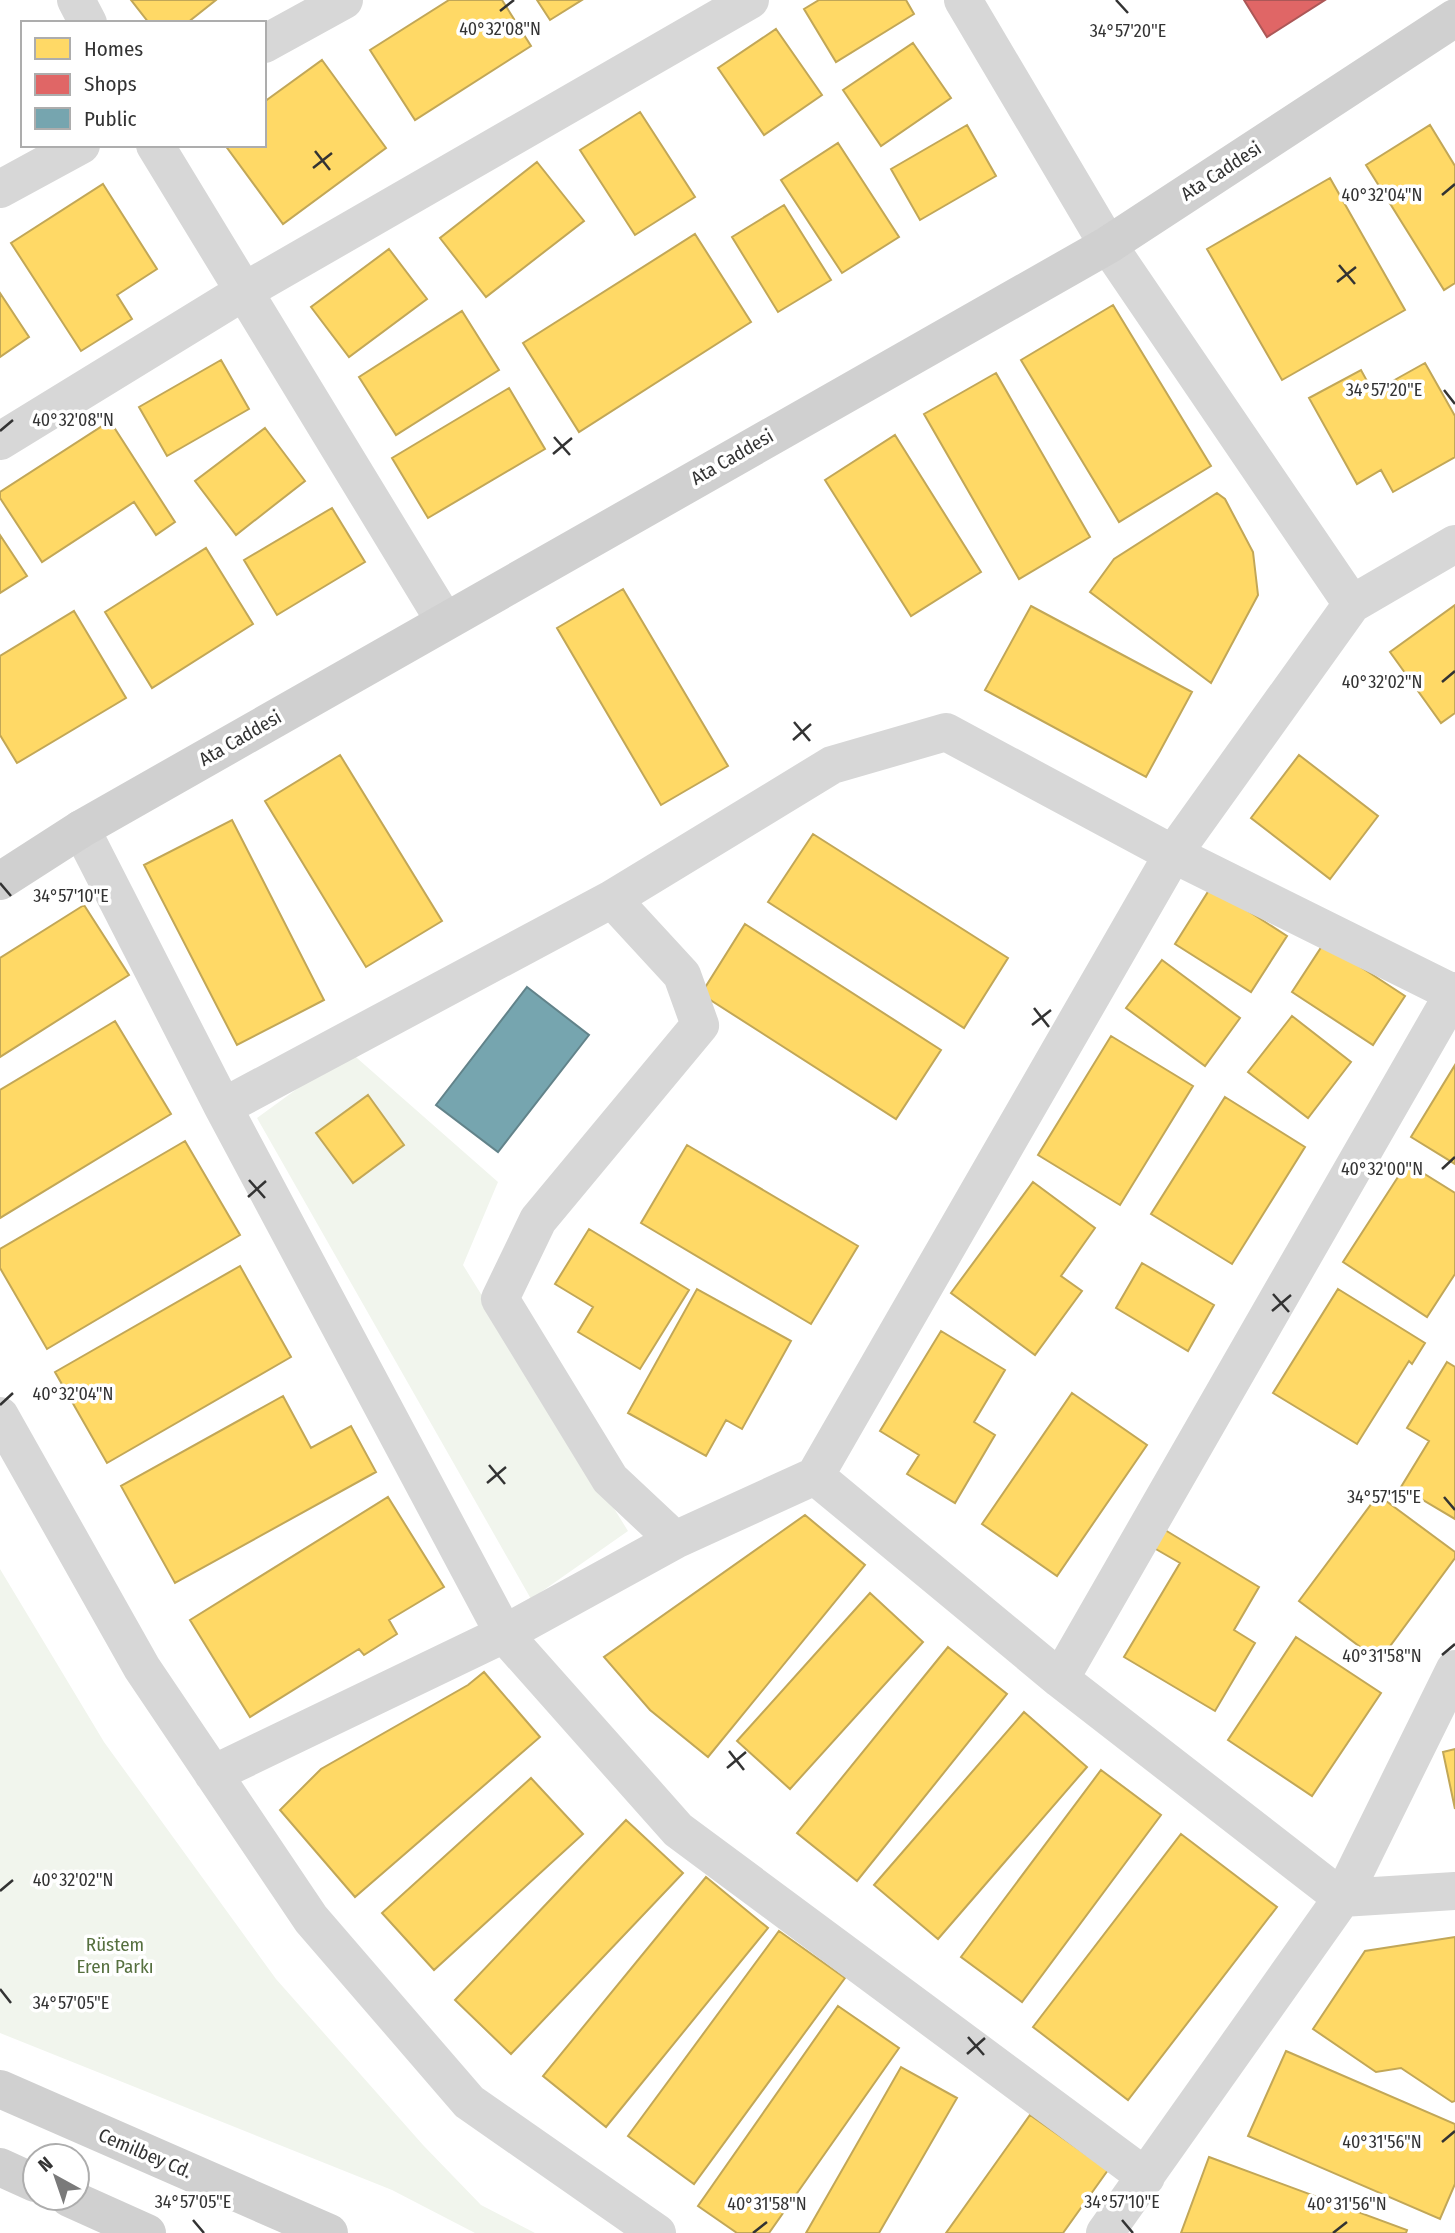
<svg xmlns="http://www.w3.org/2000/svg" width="1455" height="2233" font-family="'Fira Sans Condensed',sans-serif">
<rect width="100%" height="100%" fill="#fff"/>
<!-- green -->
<path fill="#f1f5ed" d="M349,1051L498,1182L463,1265L628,1531L531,1599L257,1118Z
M0,1569L104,1742L276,1979L423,2145L481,2205L535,2233H475L392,2190L0,2033Z"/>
<!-- homes -->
<path fill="#ffd966" stroke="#c2a757" stroke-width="2" d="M131,0H216L187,23H149Z
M449,0H502L531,46L415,120L370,50Z
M537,0H582L550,20Z
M819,0H906L914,14L836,62L804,9Z
M776,29L822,95L764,135L718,68Z
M913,43L951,98L881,146L843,90Z
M322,60L386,148L283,224L225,145H264V102Z
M640,112L695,197L635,235L580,150Z
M967,125L996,176L920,220L891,169Z
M1430,125L1455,166V283L1444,290L1366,165Z
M838,143L899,237L842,273L781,180Z
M537,162L584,221L486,297L440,238Z
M1330,178L1405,310L1282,380L1207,249Z
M103,184L157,269L117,295L132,319L81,351L11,243Z
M784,205L831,280L778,312L732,237Z
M695,234L751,322L579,432L523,343Z
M389,249L427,299L349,357L311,307Z
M0,293L29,337L0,357Z
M1113,305L1211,466L1119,522L1021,360Z
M462,311L499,370L396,435L359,377Z
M221,360L249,409L167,456L139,407Z
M1425,363L1455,416V457L1393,492L1381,470L1357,484L1309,398L1361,370L1373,392Z
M996,373L1090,537L1019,579L924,414Z
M509,388L545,449L428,518L392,458Z
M110,421L175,522L156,535L134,502L42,562L0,498V492Z
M265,428L305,481L236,535L195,481Z
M895,435L981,572L911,616L825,480Z
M1217,493L1225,499L1253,552L1258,595L1211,683L1090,592L1114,559Z
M332,508L365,562L277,615L244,560Z
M0,535L27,576L0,593Z
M206,548L253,624L152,688L105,612Z
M623,589L728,766L661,805L557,628Z
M1455,605V713L1441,723L1390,652Z
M1031,606L1192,692L1146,777L985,690Z
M74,611L126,698L17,763L0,735V656Z
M340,755L442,921L366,967L265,801Z
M1299,755L1378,816L1330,879L1251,818Z
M232,820L324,1000L237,1045L144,865Z
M813,834L1008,958L964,1028L768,902Z
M1211,887L1287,936L1251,992L1175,944Z
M84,905L129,975L0,1057V958Z
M745,924L941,1050L896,1119L701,994Z
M1324,943L1405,996L1373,1045L1292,992Z
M1162,960L1240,1018L1205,1066L1126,1008Z
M1292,1016L1351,1062L1308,1118L1248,1072Z
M115,1021L171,1114L0,1218V1090Z
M1111,1036L1193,1086L1120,1205L1038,1155Z
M1455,1065V1164L1411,1137Z
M368,1095L404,1145L353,1183L316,1133Z
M1225,1097L1305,1147L1232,1264L1151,1214Z
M185,1141L240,1235L47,1349L0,1268V1249Z
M687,1145L858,1246L811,1324L641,1223Z
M1407,1163L1455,1193V1274L1427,1317L1343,1262Z
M1033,1182L1095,1228L1061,1276L1082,1291L1035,1355L951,1293Z
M589,1229L689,1290L640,1369L578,1332L593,1307L555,1284Z
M1142,1263L1214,1305L1188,1351L1116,1308Z
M240,1266L291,1357L107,1463L55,1372Z
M697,1289L791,1341L742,1429L726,1420L706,1456L628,1413Z
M1338,1289L1425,1343L1412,1364L1409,1361L1357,1444L1273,1393Z
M941,1331L1005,1370L974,1422L995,1435L955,1503L907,1474L919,1455L880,1431Z
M1447,1362L1455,1367V1519L1401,1487L1429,1441L1407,1428Z
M1072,1393L1147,1445L1057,1576L982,1524Z
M283,1396L311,1448L351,1426L376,1472L175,1583L121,1486Z
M1378,1495L1455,1552V1558L1379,1661L1299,1601Z
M388,1497L444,1587L389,1620L397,1634L364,1655L359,1649L250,1717L190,1620Z
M805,1515L865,1565L708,1757L650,1710L604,1657Z
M1165,1530L1259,1587L1234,1630L1255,1643L1215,1711L1124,1657L1180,1563L1154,1548Z
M870,1593L923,1642L790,1789L737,1741Z
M1296,1637L1381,1693L1312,1796L1228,1740Z
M948,1647L1007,1694L857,1881L797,1833Z
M484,1672L540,1737L355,1897L280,1810L321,1769L468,1685Z
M1024,1712L1087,1767L938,1939L874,1885Z
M1455,1749V1809L1443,1752Z
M1101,1770L1161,1815L1022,2002L961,1957Z
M531,1778L583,1834L434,1970L382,1913Z
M626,1820L683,1873L511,2054L455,2000Z
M1181,1834L1277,1907L1128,2100L1033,2027Z
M706,1877L768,1928L606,2127L543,2076Z
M779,1931L845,1978L694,2184L628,2136Z
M1455,1937V2101L1452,2102L1401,2068L1376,2072L1313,2029L1365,1951Z
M838,2006L899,2048L769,2233H737L698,2206Z
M1286,2051L1455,2124V2184L1440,2219L1248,2136Z
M901,2067L957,2098L879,2233H806Z
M1030,2115L1108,2170L1063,2233H946Z
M1209,2157L1407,2230L1406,2233H1181Z"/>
<!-- shops -->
<path fill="#e06666" stroke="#ac5757" stroke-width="2" d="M1244,0H1325L1267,37Z"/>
<!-- public -->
<path fill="#76a5af" stroke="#62838a" stroke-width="2" d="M527,987L589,1035L498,1152L436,1105Z"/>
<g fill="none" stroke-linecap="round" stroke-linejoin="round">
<!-- street -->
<path stroke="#d7d7d7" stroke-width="38" d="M76,0L88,23
M963,0L1108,245L1352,604
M264,44L344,0
M155,145L444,620
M0,189L81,145
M0,441L243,292L750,0
M81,829L223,1107L504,1634L678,1830L1146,2177
M612,899L682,975L700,1025L538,1220L500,1299L610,1479L675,1540
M223,1107L612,899L832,765L946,732L1173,854L1455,994
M0,1416L142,1668L311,1919L469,2102L657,2233
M815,1476L1060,1679L1342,1898L1455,1891
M1060,1679L1455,991
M213,1774L504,1634L675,1540L815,1476L1173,854L1352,604L1455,544
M1105,2233L1342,1898L1455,1669"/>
<!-- secondary -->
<path stroke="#d0d0d0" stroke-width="38" d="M0,881L81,829L1108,245L1455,18
M0,2089L329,2233
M0,2167L35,2183
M69,2198L147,2233"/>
</g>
<!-- ticks -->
<path fill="none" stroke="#333" stroke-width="2.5" d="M1116,0L1128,13M500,11L514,0M315,151L330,170M313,168L332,153M1442,195L1455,184M1339,265L1355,284M1337,282L1356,267M1444,390L1455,404M0,431L13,420M554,437L570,455M553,454L572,438M1442,682L1455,671M794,722L810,741M793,740L811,724M0,883L11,896M1034,1008L1049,1027M1032,1025L1051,1010M1442,1169L1455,1157M249,1180L265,1198M248,1197L266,1181M1273,1294L1289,1312M1272,1311L1291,1295M0,1405L13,1393M489,1465L505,1484M487,1483L506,1467M1444,1497L1455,1510M1442,1655L1455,1644M729,1751L744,1770M727,1768L746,1752M0,1891L13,1880M0,1989L11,2003M968,2037L984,2055M967,2054L985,2038M1442,2142L1455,2131M193,2220L204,2233M1122,2220L1133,2233M753,2233L767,2222M1333,2233L1347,2222"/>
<g text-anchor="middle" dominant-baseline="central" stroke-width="7" stroke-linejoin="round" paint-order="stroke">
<!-- street labels -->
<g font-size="19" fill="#333" stroke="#fff">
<text transform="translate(1221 171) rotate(-33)">Ata Caddesi</text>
<text transform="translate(732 457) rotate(-30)">Ata Caddesi</text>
<text transform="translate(240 738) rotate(-30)">Ata Caddesi</text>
<text transform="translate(145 2153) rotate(23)">Cemilbey Cd.</text>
</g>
<!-- park labels -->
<g font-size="19" fill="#56703f" stroke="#fff">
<text x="115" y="1944">Rüstem<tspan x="115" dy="22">Eren Parkı</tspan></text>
</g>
</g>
<g font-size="18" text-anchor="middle" fill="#333" stroke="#fff" stroke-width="7" stroke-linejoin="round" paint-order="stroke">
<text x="500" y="35">40°32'08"N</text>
<text x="1128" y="37">34°57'20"E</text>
<text x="1382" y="201">40°32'04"N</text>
<text x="1384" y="396">34°57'20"E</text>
<text x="73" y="426">40°32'08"N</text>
<text x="1382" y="688">40°32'02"N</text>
<text x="71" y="902">34°57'10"E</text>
<text x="1382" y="1175">40°32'00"N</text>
<text x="73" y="1400">40°32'04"N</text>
<text x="1384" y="1503">34°57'15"E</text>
<text x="1382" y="1662">40°31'58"N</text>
<text x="73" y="1886">40°32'02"N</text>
<text x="71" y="2009">34°57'05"E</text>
<text x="1382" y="2148">40°31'56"N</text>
<text x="193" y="2208">34°57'05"E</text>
<text x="1122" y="2208">34°57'10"E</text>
<text x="767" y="2210">40°31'58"N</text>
<text x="1347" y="2210">40°31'56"N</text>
</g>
<!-- legend -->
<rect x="21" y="21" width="245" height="126" fill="#ffffff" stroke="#adadad" stroke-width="2"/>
<rect x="35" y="38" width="35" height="21" fill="#ffd966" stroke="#adadad" stroke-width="2"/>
<text x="84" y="56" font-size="21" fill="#333333">Homes</text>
<rect x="35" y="74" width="35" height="21" fill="#e06666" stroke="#adadad" stroke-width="2"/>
<text x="84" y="91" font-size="21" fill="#333333">Shops</text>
<rect x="35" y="108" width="35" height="21" fill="#76a5af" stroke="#adadad" stroke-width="2"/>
<text x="84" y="126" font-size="21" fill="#333333">Public</text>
<!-- north arrow -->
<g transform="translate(56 2177) rotate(320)"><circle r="33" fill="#ffffff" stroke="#adadad" stroke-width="2"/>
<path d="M0-5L12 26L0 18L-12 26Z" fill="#7a7a7a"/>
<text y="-10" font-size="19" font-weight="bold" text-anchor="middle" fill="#333333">N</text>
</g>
</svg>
